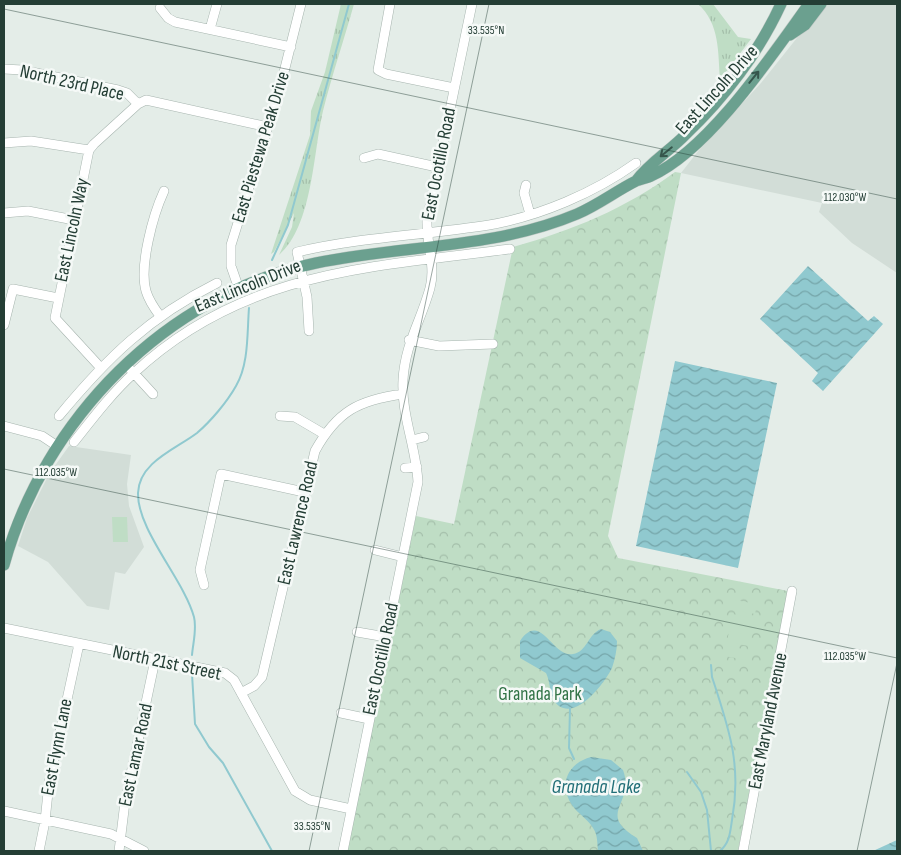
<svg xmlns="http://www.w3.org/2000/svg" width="901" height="855" font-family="'Sofia Sans Condensed',sans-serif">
<defs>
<pattern id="grass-tufts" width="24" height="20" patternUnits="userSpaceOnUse" patternTransform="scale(1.25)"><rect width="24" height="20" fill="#bfddc5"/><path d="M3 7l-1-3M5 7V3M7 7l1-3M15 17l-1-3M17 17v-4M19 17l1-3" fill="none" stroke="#a4bfaa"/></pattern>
<pattern id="park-crowns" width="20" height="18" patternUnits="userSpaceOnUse" patternTransform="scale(1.25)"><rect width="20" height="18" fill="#bfddc5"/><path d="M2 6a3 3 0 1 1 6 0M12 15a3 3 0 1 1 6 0" fill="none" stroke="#a4bfaa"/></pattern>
<pattern id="water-waves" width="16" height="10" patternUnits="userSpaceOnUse" patternTransform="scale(1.25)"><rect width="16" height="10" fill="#90c9cf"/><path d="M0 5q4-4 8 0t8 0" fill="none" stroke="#75a5a9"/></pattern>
</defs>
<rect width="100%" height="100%" fill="#e4ede8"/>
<!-- built -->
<path fill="#d2ddd7" d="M824,4H897V273L852,243L819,212L822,203L681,173L699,150L761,83Z
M69,446L131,455L127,484L129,506L144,547L125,574L115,572L109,610L87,606L48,562L18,546L27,518L49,474Z"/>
<!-- grass -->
<path fill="url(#grass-tufts)" d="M341,4H354C344,40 332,75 323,111C313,153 313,225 279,255L292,227L294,213L274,252L271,254L310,135L311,111L325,72Z
M698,4H713L738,37L751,39L720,80C718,52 720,24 698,4Z"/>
<!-- park -->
<path fill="url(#park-crowns)" d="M675,172L681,173L608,536L618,558L788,591L738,851H347L416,516L454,524L513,247C573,230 625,209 675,172Z"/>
<!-- pitch -->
<path fill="#bfddc5" d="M112,517H127L128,542H113Z
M735,600L757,604L755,614L733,610Z
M732,614L755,618L752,629L730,625Z
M729,631L751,635L749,646L727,642Z
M726,646L749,650L747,660L724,656Z"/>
<!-- water -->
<path fill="url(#water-waves)" d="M808,266L868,321L874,316L883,324L823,391L812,381L818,373L760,319Z
M675,361L777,383L738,568L636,546Z
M601,629L610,632L617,641C617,650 615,659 612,668C605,682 578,719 559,706C549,698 551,683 546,673L520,658V641C541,610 552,658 573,654C587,652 588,634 601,629Z
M591,757L611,760L623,770C636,804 595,813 637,838L643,851H598C597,844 598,835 593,828C588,819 578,814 572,805C558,784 568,763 591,757Z
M897,840V851H873Z"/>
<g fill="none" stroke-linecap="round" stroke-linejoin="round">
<!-- stream -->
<path stroke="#90c9cf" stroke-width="2" d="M272,260L288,225L349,4
M192,655C193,643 197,629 194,617C184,580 137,530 138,493C139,462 176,449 197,433C211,421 227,402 236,386C249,364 247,333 249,308
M711,665L712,677C729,729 742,765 732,820C730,833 730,842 720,851
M192,674L195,724L209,747L223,763L272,851
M570,708L569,748L574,759
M687,772L701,792L707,810L711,851"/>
<defs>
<path id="minor" d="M390,4L378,70L386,74L454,88
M160,8L168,18L175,22L291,47
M210,29L217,4
M4,69L22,70L118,90L127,93L138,104
M4,143L31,141L89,150
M364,158L378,154L437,167
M526,185L524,193L530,214
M4,213L28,211L74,220
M239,289L231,266V245L280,88L301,4
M160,316C154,308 149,301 146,291C139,266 153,215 164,191
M4,325L13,289L58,298
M309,331L307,297L297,252C360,237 426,235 489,225C540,216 594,193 636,163
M409,340L439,346L493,344
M100,367L55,318L89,150L94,144L138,104L146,100L268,127
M131,370L153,394
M59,416C107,358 149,317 217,283
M280,416L295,417L324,434
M4,426L42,436L57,446
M412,440L424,437
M74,442C93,418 111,394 134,373C243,271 371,267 510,249
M405,468L417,467
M375,550L403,557
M204,585L200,570L221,474L304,492
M4,628L225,673L234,680L295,791L310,800L351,809
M357,632L386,637
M241,693L254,686L262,677L315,451C337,411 359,400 403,394
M341,713L369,719
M4,811L111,834L144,851
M39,851L45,821L49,783L79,644
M119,851L125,802L155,660
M343,851L418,482C416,447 401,414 403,380C405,344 421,321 430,288C436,266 426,242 427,220L472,4
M743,851L792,591"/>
<path id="major" d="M790,35L805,25L821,4
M636,181C650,162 670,151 686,134C724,98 759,52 781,4
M4,565C44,420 166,294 316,263C403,245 494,249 577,214C598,205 616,191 636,181C641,179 647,178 651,176C709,150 772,55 809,4"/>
</defs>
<!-- minor casing -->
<use href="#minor" stroke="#a7b5af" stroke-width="10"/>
<!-- major casing -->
<use href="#major" stroke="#c2c9c6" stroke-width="12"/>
<!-- minor -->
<use href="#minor" stroke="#fff" stroke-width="9"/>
<!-- major -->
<use href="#major" stroke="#6ba08f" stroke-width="11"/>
</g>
<!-- one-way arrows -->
<defs><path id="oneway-shaft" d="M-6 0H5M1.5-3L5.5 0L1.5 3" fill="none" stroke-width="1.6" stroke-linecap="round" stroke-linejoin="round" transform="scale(1.25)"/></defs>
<g stroke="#36564c">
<use href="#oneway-shaft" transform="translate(754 77) rotate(-51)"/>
<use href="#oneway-shaft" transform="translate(666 152) rotate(141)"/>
</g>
<!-- ticks -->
<path fill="none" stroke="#243e35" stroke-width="1" stroke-opacity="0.45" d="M4,9L897,199M4,469L897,658M309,851L489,4M857,851L897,663"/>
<g text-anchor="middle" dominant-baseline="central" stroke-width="5" stroke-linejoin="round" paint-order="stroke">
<!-- street labels -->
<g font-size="19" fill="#243e35" stroke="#f5f9f7">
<text transform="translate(72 83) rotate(13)">North 23rd Place</text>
<text transform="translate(717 90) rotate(-48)">East Lincoln Drive</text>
<text transform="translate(261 147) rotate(-73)">East Piestewa Peak Drive</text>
<text transform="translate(439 164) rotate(-79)">East Ocotillo Road</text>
<text transform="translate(72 230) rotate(-78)">East Lincoln Way</text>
<text transform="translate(248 286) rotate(-22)">East Lincoln Drive</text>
<text transform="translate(298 523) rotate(-77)">East Lawrence Road</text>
<text transform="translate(381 659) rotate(-78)">East Ocotillo Road</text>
<text transform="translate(167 663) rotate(12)">North 21st Street</text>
<text transform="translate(768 721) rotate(-79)">East Maryland Avenue</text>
<text transform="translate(57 747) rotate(-79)">East Flynn Lane</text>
<text transform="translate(136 755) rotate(-78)">East Lamar Road</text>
</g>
<!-- park labels -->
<g font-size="19" fill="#317346" stroke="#f5f9f7">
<text x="540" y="694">Granada Park</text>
</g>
<!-- water labels -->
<g font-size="20" font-style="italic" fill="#216e77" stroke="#f5f9f7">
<text x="596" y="787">Granada Lake</text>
</g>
</g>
<g font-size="12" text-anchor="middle" fill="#243e35" stroke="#f5f9f7" stroke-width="5" stroke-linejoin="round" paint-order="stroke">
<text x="486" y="34">33.535°N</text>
<text x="845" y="201">112.030°W</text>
<text x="56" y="476">112.035°W</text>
<text x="845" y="660">112.035°W</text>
<text x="312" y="830">33.535°N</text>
</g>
<!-- border -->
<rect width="901" height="855" fill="none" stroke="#243e35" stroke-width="10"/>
</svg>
